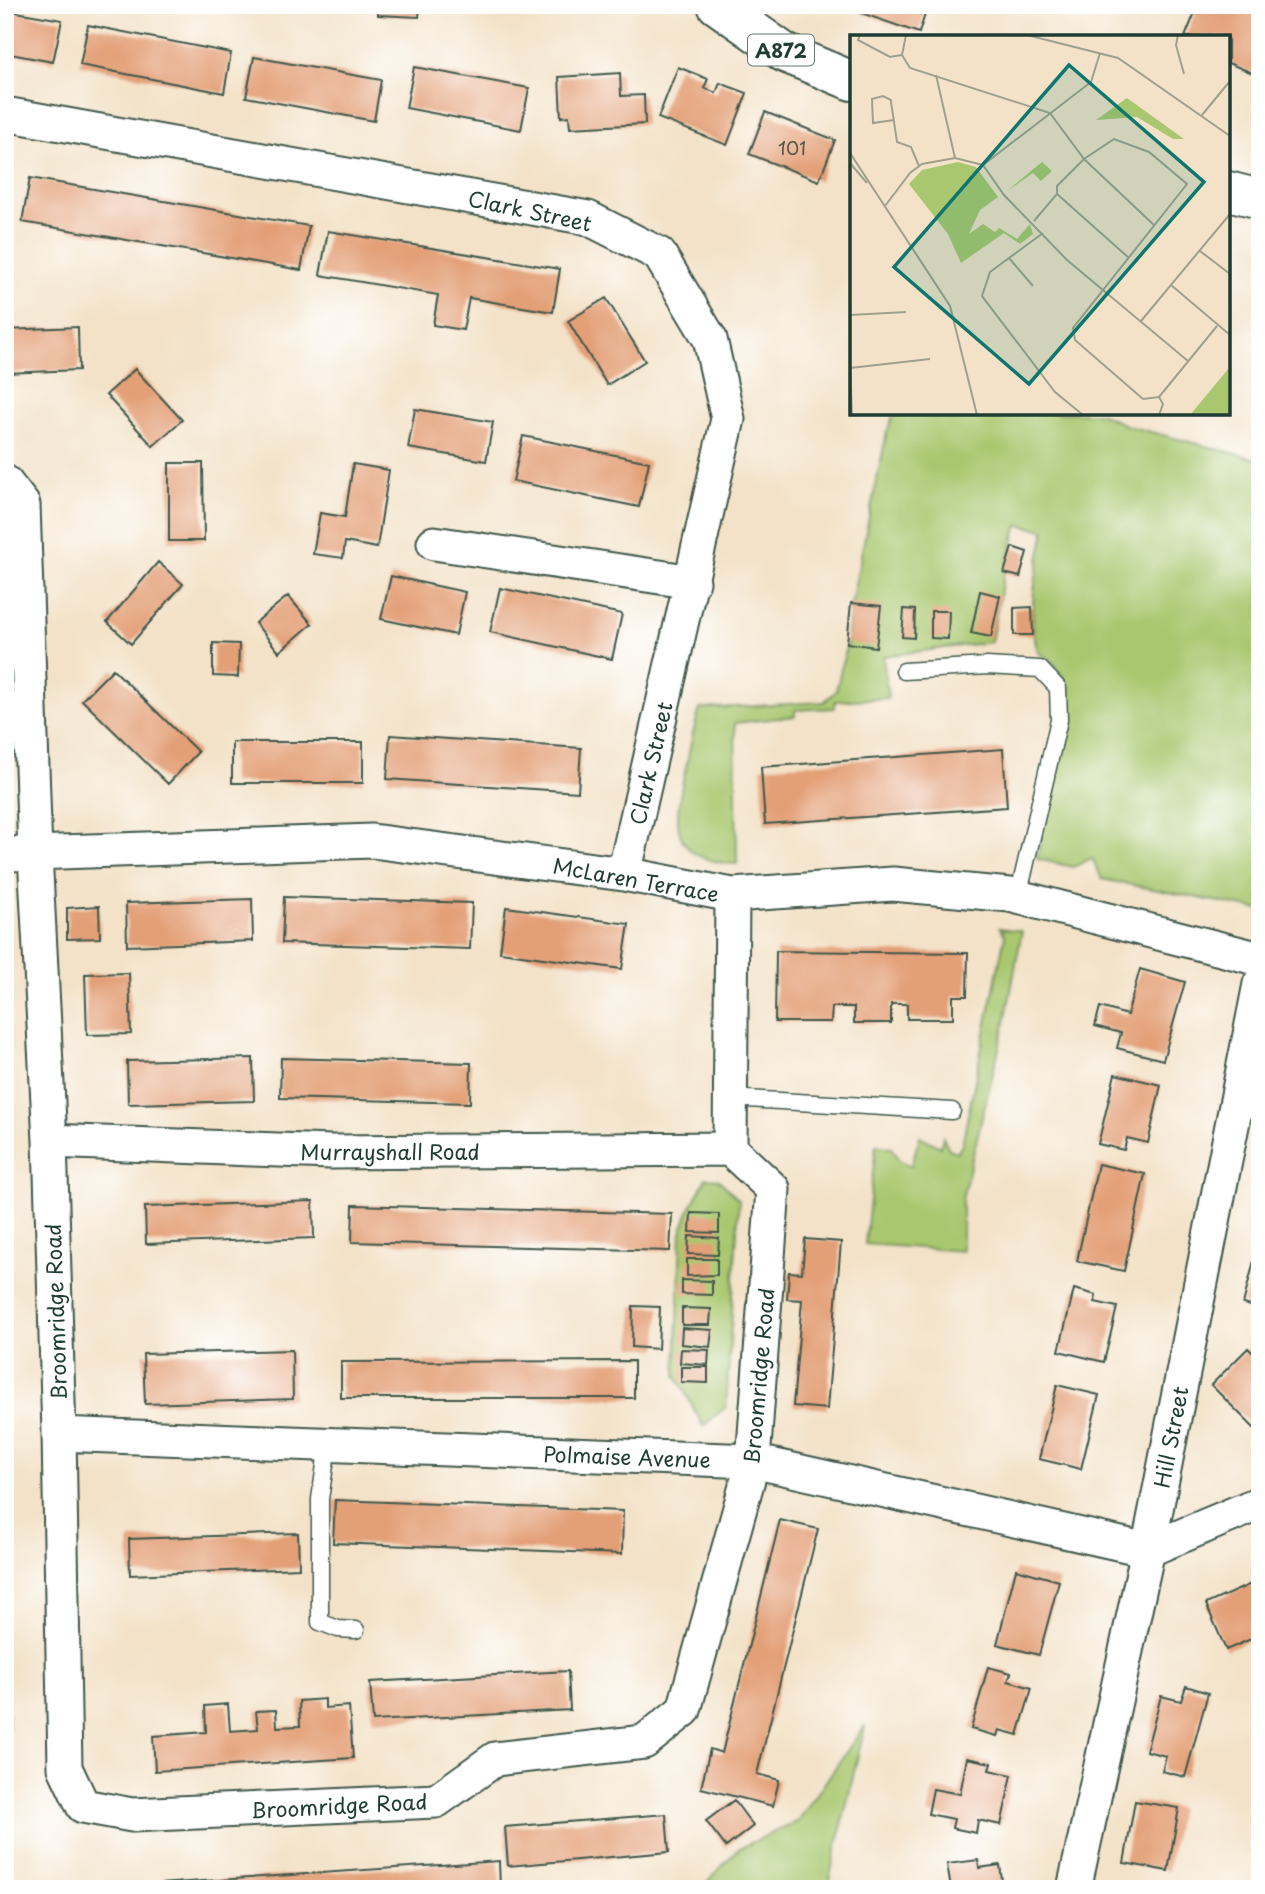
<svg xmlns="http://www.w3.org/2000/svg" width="1265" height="1894" font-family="'Playpen Sans',sans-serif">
<rect width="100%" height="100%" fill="#fff"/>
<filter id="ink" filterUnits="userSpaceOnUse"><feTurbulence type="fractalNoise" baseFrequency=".0143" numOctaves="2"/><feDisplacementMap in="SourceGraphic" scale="14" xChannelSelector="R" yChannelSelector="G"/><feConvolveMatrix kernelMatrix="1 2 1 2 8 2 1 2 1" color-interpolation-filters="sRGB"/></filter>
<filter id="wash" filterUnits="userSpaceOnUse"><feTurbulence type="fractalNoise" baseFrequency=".00686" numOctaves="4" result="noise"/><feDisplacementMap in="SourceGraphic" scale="28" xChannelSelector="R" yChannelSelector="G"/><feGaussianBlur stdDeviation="1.57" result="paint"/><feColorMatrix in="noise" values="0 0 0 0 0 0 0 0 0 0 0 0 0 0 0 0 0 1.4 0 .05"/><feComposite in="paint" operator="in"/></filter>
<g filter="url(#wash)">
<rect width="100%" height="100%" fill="#f3e2c8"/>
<!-- green -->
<path fill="#a8c76e" stroke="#648251" stroke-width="2" d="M894,413H1099L1128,426L1260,460V910L1102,879L1092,858L1073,867L1037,859L1070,703L1062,676L1055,664L1038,652C1026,611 1037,571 1045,530L1018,525L1004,573L991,642L883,656L888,698L835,701V708L795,710V716L735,723L737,864C667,861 673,822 686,768C690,748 693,728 700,709L824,702L836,691L847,643L851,603L887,432Z
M1000,928L1022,931L1004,1028L962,1199V1251L865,1244L876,1145L891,1148L899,1160L911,1166L920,1136L940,1147L943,1137L949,1149L957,1152L962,1144L1005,935Z
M706,1178L718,1179L739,1200L726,1407L703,1426L676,1375L681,1233L689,1211Z
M865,1725L827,1889H701L738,1849L798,1821Z"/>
<g id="blocks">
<!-- building -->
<path fill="#e39f76" d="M378,5H420L419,17L378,15Z
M447,5H498V9L447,10Z
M864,5H928L919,33L861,13Z
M1198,5H1260V76L1228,63V37H1185Z
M5,10L62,20L53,62L5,53Z
M88,25L231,53L224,93L80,65Z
M254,57L381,80L374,121L246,97Z
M414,67L529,88L521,130L406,108Z
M678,67L708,79L704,88L716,93L720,83L747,93L727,145L658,118Z
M620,73L621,96L644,95L645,124L570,128L569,116L561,117L559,77Z
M765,112L835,140L819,181L749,154Z
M30,178L309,226L301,270L22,222Z
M328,231L560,269L553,312L469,298L463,330L433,325L438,295L320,275Z
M606,298L645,361L607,385L568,321Z
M78,327L79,370L5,373V330Z
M135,369L182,420L153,446L106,395Z
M415,409L493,422L486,461L408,448Z
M523,436L649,462L639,507L513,481Z
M169,463H203L204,541H169Z
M353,464L389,470L377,548L345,542L343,558L313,554L320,513L345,517Z
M1012,547L1027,552L1020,577L1004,573Z
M158,562L183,584L131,644L107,622Z
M391,576L465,592L456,635L381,619Z
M500,588L622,614L612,659L490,632Z
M980,591L1000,596L991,637L971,633Z
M288,596L312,624L279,652L255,623Z
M851,603L881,606L876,647L847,643Z
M1032,607L1033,635H1014V608Z
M904,609L915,610L914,638L902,637Z
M931,611H949L948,639L931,638Z
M213,643L239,644L238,677L213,676Z
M113,669L198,752L168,784L82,700Z
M390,735L581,748L578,792L387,779Z
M232,742H363V783H232Z
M1003,749L1007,807L765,824L761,767Z
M284,897L472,903L470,949L282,943Z
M252,899L253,941L127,946L126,903Z
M99,906L100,938L67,939V908Z
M506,907L629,924L622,969L500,952Z
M776,951L968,953L967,996H953V1019H907V1004H891V1023H854V1007H832L831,1022H775Z
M1140,969L1185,982L1163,1060L1117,1048L1121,1033L1095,1026L1100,1007L1127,1015Z
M129,973L131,1034L87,1035L85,974Z
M253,1058L254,1101L128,1104L127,1061Z
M281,1058L471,1063L470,1103L280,1098Z
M1115,1074L1161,1085L1148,1143L1127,1138L1124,1150L1098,1144Z
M1098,1164L1145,1174L1124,1271L1077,1261Z
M313,1201L314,1238L146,1244L145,1207Z
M353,1205L672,1214L670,1251L352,1242Z
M691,1213L719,1214V1233L690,1232Z
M689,1236L719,1238L718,1255L688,1254Z
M805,1239L841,1242L827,1409L793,1406L802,1300L787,1299L789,1272L802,1273Z
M1259,1241H1260V1308L1243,1304Z
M687,1259H717V1275L687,1276Z
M682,1280L712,1281V1295L682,1294Z
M1074,1289L1096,1295L1095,1302L1117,1307L1104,1362L1059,1351Z
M633,1306L660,1307L658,1349L632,1347Z
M682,1308L711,1309L710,1325H682Z
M682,1328L712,1330L710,1347L681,1344Z
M1248,1348L1260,1360V1424L1255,1429L1211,1385Z
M681,1349L709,1350L708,1365L680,1363Z
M292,1350L293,1399L145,1404L143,1354Z
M634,1361V1398H341V1362Z
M681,1367H708V1383L681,1382Z
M1057,1385L1099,1395L1081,1469L1039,1459Z
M335,1500L623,1511L622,1554L333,1543Z
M780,1520L818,1529L757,1774L779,1780L773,1806L701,1788L710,1749L722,1753Z
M298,1533L299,1568L130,1575L129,1539Z
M1016,1569L1059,1581L1039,1655L997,1644Z
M1260,1580V1635L1226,1650L1206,1604Z
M988,1667L1011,1673L1008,1681L1032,1688L1018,1735L999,1730L997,1736L971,1729Z
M568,1671L570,1710L373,1721L370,1682Z
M1186,1686L1208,1693L1185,1777L1162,1771L1166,1756L1146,1751L1161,1696L1181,1701Z
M325,1699V1708L349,1706L353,1758L155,1771L153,1736L206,1732L205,1706L228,1704L230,1731L258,1729L256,1711L276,1710L277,1727L300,1726L299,1701Z
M5,1711H9L10,1732H5Z
M967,1758L991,1763L989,1770L1012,1775L1001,1825L978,1820L976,1833L952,1828L954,1819L928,1814L933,1789L960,1794Z
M734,1800L753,1826L726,1847L706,1821Z
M1135,1801L1179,1808L1168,1871L1124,1863Z
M666,1814L669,1852L508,1866L505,1827Z
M978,1860L979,1868L1000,1865L1003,1889H951L947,1864Z
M499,1861L500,1889H159V1884Z"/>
</g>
</g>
<g filter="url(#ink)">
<use href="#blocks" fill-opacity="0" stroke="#3f564a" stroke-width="2"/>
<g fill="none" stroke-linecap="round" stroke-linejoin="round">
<defs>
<path id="lane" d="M904,671L987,666L1040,669L1058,688L1059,720L1018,897
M730,1098L952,1111
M328,1445L320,1499V1622L338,1629L356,1630"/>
<path id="street" d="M5,114L588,218L659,254L710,339L728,419L624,874
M5,482L23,505L35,854L50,1141L59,1434L65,1768L83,1806L132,1815L436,1801L495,1759L644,1742L684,1710L753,1461L773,1189L730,1149L732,895
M434,543L693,582
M5,854L372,841L624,874L732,895L893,884L1010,895L1260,959
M50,1141L331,1152L730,1149
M59,1434L753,1461L1148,1550L1260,1503
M1074,1889L1148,1550L1260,984"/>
<path id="primary" d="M717,5L785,53L852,81
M1228,191L1260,199"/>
</defs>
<!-- lane casing -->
<use href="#lane" stroke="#3f564a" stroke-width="19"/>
<!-- street casing -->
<use href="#street" stroke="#3f564a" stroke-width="37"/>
<!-- primary casing -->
<use href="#primary" stroke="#3f564a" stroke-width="42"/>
<!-- lane -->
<use href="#lane" stroke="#fff" stroke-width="16"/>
<!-- street -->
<use href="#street" stroke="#fff" stroke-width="33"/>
<!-- primary -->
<use href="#primary" stroke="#fff" stroke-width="38"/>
</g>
</g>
<g text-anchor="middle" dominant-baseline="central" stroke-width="5" stroke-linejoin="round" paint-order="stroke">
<!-- number labels -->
<g font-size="18" fill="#505644">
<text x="792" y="147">101</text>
</g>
<!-- shield labels -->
<rect fill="#fff" stroke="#627771" stroke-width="2" x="748" y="34.5" width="66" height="31" rx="5"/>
<g font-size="19" font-weight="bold" fill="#1f3d34">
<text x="781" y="50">A872</text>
</g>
<!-- street labels -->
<g font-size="21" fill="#1f3d34" stroke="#fff">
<text transform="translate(530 210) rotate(12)">Clark Street</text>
<text transform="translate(650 763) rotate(-77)">Clark Street</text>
<text transform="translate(636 879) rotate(10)">McLaren Terrace</text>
<text x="390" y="1151">Murrayshall Road</text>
<text transform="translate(55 1312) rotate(-92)">Broomridge Road</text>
<text transform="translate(758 1376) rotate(-85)">Broomridge Road</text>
<text transform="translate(1170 1437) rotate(-79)">Hill Street</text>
<text transform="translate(627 1456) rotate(2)">Polmaise Avenue</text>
<text transform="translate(339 1805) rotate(-3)">Broomridge Road</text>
</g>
</g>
<!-- overview -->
<g transform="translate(850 35)">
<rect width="380" height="380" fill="#f3e2c8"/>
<path d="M277,63L334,104H323L287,82L246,85ZM108,127L126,132L148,162L130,175L119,199L133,189L145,197L149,193L167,204L180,189L183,199L170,209L154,198L111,228L98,199L59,149L72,135ZM192,127L202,136L191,146L183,138L157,156ZM379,333L380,380H340Z" fill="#a8c76e"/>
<path fill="none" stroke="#9ea08d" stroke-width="2" d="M10,0L8,5L40,22L52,20M56,0L52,20L60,33L200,78L234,124L305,191M177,0L268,23L380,101M328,0L326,10L334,39M86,40L105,123M352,80L380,46M44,85L23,88L22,64L33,61L41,65V67L47,107L61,112L69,131M0,118L100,271L127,380M0,128L17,148M133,130L154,160L217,225L338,326M133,130L241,47L250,18M207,159L279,223M35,171L60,138L72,129L105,123L133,130M184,186L207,159V151L234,124L264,104L299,117L337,149L223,293L225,305L293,364M193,198L140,237L132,261L205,357L233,380M350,216L380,239M159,223L183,251M321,250L380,300M0,280L56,277M291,286L380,179M0,325L2,380M0,333L80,324M309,362L367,291M293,364L309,362L313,369L309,380"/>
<path fill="#0f766e" fill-opacity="0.15" stroke="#0f766e" stroke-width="3.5" d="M219,30L354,147L179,349L44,232Z"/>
<rect width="380" height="380" fill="none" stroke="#1f3d34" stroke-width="3.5"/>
</g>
<!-- margin -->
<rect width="1265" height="1894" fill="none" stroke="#fff" stroke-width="28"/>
</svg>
